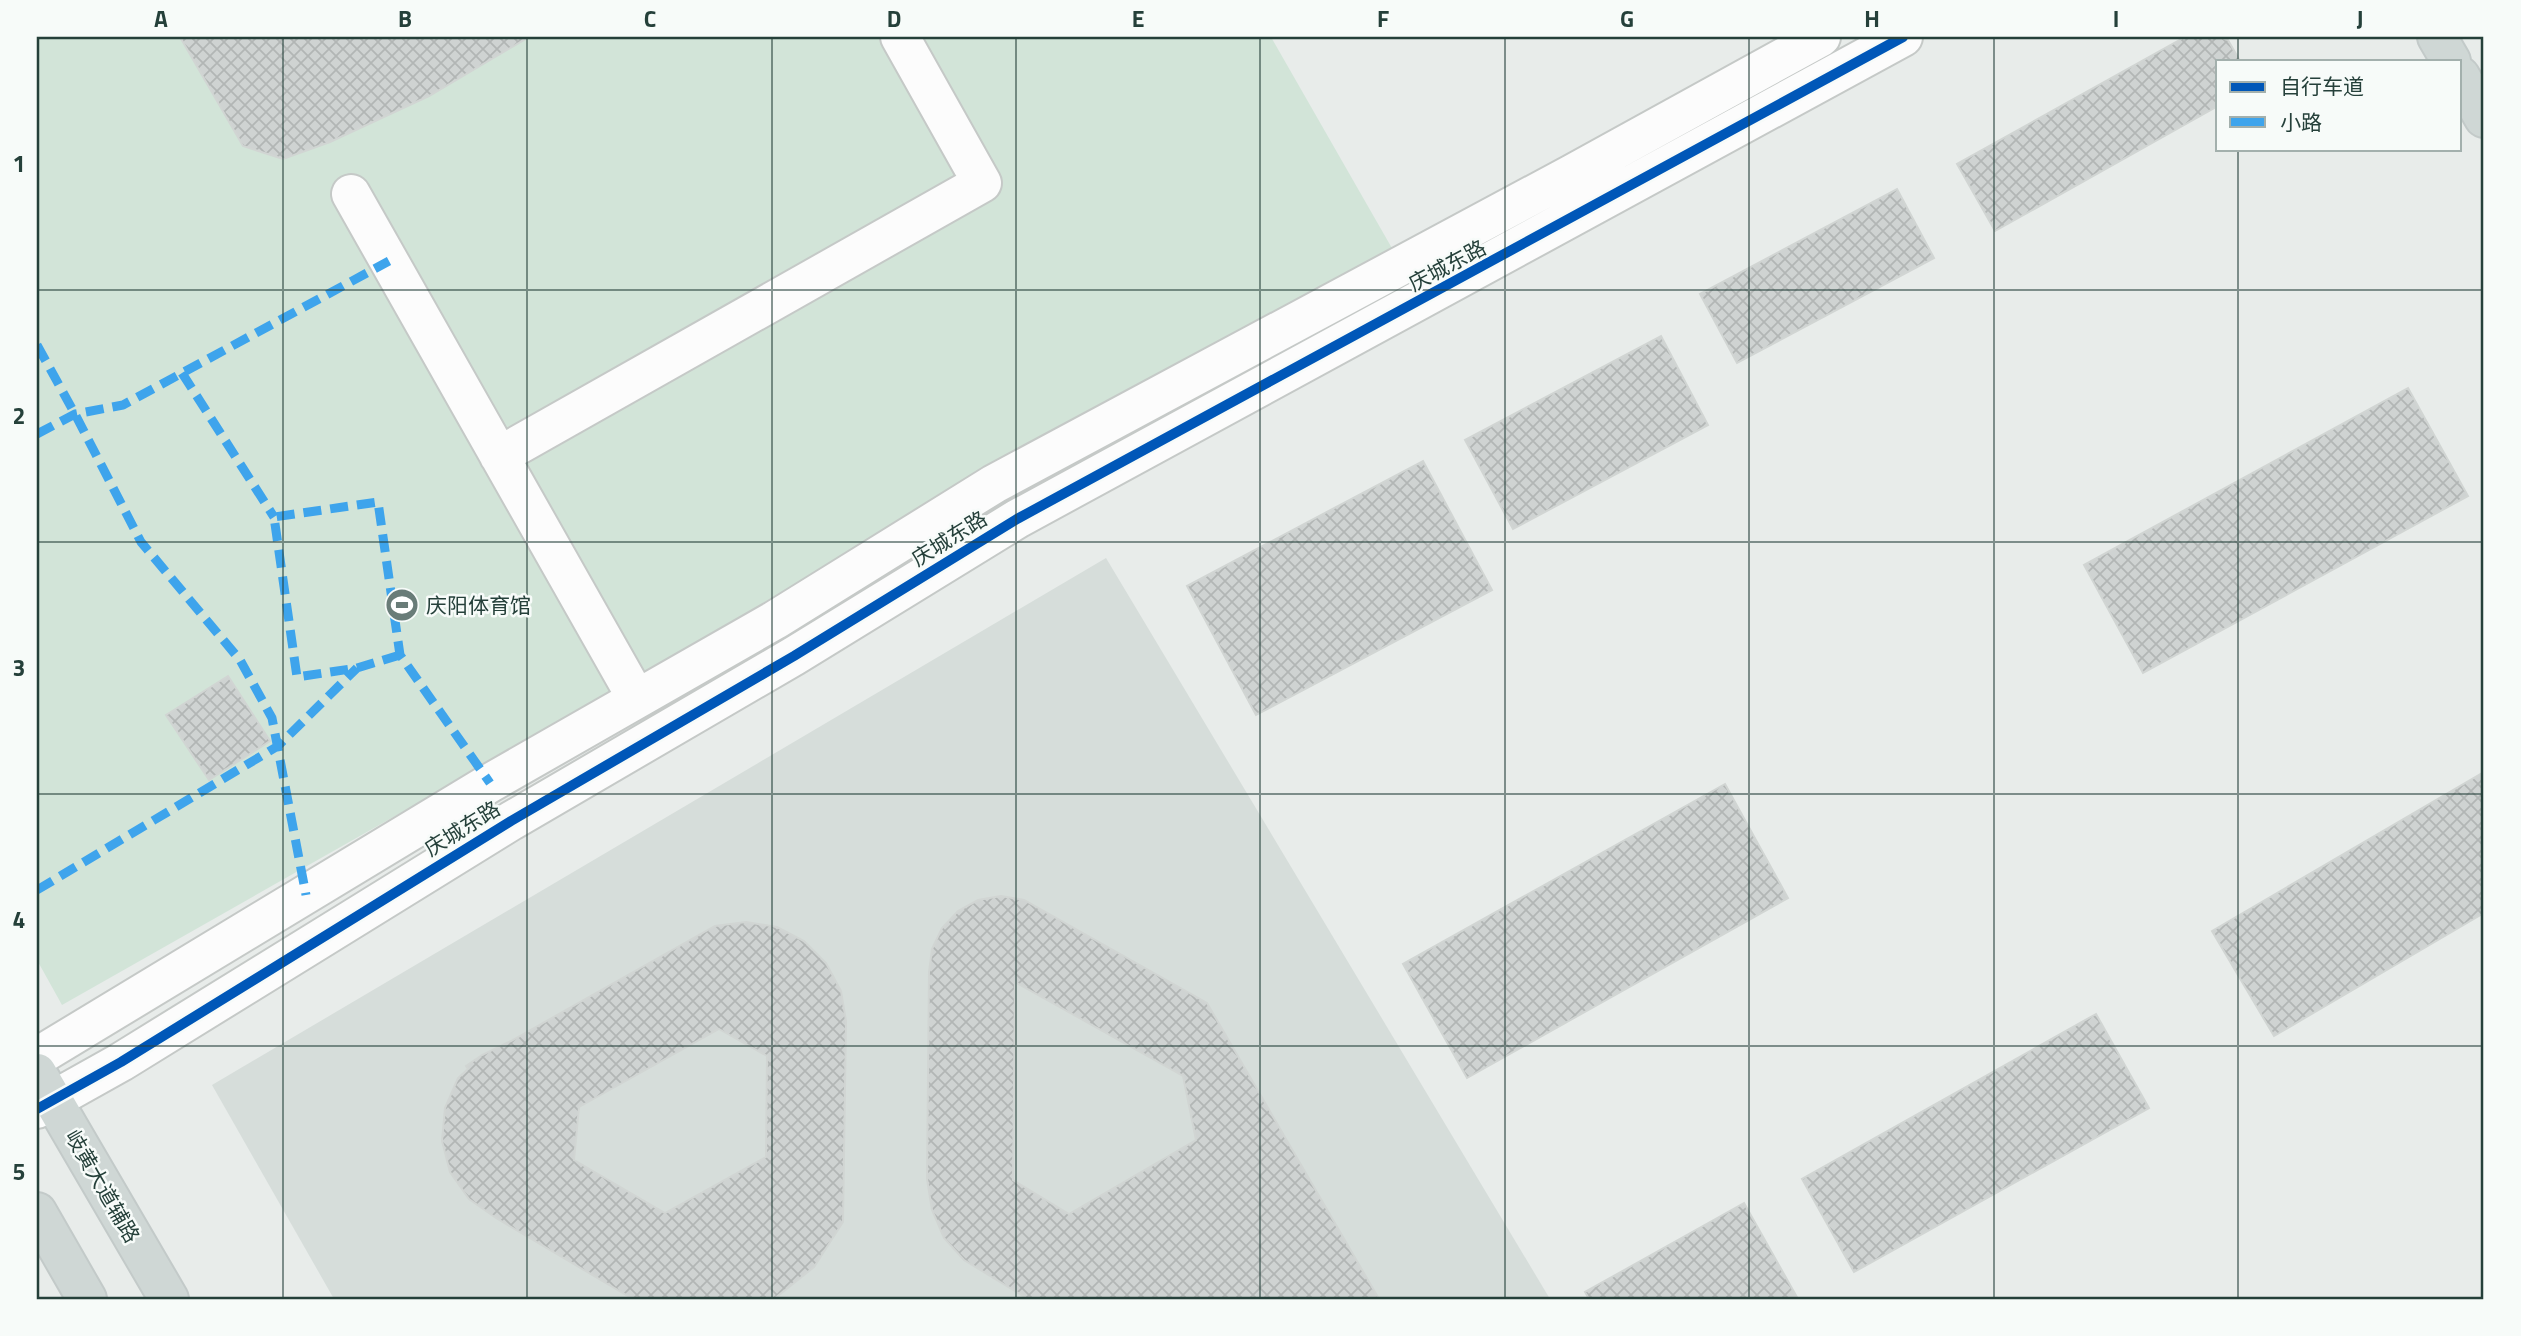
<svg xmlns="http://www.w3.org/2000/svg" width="2521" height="1336" font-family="'Titillium Web','Noto Sans SC',sans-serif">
<defs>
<pattern id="building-cross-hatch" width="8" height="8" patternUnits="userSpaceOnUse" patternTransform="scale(1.75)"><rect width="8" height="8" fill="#cfd3d2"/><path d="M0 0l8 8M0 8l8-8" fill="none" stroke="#b2b6b5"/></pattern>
</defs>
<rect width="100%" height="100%" fill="#e8ecea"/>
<!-- built -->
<path fill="#d6ddda" d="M1106,558L1550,1299H334L212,1085Z"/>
<!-- green -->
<path fill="#d2e4d8" d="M37,37H1271L1393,250L62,1005L37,960Z"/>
<!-- building -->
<path fill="url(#building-cross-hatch)" stroke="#d1d5d3" stroke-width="2" fill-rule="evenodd" d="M180,37H529L429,96L330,142L283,159L243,146Z
M2185,37H2220L2228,40L2240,61H2218V106L1995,231L1957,164Z
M1897,189L1934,258L1737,363L1700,294Z
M1661,336L1708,425L1513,529L1465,440Z
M2408,388L2468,496L2143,673L2084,565Z
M1423,461L1492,590L1256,715L1187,586Z
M228,676L270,741L209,780L166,715Z
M2484,772V913L2274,1036L2212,931Z
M1725,784L1788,898L1467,1078L1403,964Z
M1001,896L1024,900L1207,1003L1379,1299H1028L964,1260L944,1238L932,1210L927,1179L929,972L932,949L942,928L958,911L978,900ZM1015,982L1183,1076L1196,1140L1069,1214L1013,1180Z
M746,922L777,927L804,941L826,963L841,991L846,1021L843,1222L814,1267L774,1299H633L496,1218L469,1199L450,1172L442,1141L445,1108L458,1078L468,1069L466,1066L482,1055L511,1041L715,926ZM719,1029L767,1056L766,1157L665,1213L574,1160L579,1107Z
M2096,1014L2149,1108L1854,1272L1802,1179Z
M1744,1203L1798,1299H1589L1585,1292Z"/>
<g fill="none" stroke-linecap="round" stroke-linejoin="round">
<defs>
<path id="minor" d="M351,194L637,699
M499,456L982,183L900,37
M37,1057L490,783L775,620L994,484L1572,174L1821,37
M37,1109L121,1062L511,821L794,656L1017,519L1903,37"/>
<path id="major" d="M2437,37L2451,61
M2460,76L2484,118
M37,1073L169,1299
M37,1212L87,1299"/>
</defs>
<!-- minor casing -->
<use href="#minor" stroke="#c5c9c7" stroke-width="42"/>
<!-- major casing -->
<use href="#major" stroke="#c3cac9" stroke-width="42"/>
<!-- minor -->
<use href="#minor" stroke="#fcfcfc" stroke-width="38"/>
<!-- major -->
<use href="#major" stroke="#cfd7d5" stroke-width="38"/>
<!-- quiet -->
<path stroke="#3ea4ec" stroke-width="9" stroke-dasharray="18 9" stroke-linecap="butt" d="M37,345L75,414L141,542L240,660L272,718L306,895
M182,373L274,517
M37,434L75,414L123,405L389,261
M400,655L357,668L297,677L274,517L378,502L400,655L490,783
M37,890L278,746L357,668"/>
<defs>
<path id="cycleway" d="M37,1109L121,1062L511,821L794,656L1017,519L1903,37"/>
</defs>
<!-- cycleway casing -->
<use href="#cycleway" stroke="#f7fbf9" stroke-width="15"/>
<!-- cycleway -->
<use href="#cycleway" stroke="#0057b8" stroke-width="10"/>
</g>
<!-- grid -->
<path fill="none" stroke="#25403a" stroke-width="2" stroke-opacity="0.55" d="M283,37V1299M527,37V1299M772,37V1299M1016,37V1299M1260,37V1299M1505,37V1299M1749,37V1299M1994,37V1299M2238,37V61M2238,149V1299M37,290H2484M37,542H2484M37,794H2484M37,1046H2484"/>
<!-- icons -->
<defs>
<symbol id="stadium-disc" viewBox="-11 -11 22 22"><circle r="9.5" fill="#697c78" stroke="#f7fbf9"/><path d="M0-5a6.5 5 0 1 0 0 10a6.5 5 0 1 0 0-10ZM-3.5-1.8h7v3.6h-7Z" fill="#fff"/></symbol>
</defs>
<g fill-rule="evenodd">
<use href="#stadium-disc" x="383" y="586" width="38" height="38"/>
</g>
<g text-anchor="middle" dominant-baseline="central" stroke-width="5" stroke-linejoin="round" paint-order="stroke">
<!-- street labels -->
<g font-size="21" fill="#25403a" stroke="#f7fbf9">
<text transform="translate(1447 265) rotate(-28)">庆城东路</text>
<text transform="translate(949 538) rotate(-32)">庆城东路</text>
<text transform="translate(462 828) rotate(-32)">庆城东路</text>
<text transform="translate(103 1186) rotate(60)">岐黄大道辅路</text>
</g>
<!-- poi labels -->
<g font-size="21" fill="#25403a" stroke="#f7fbf9" text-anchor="start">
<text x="426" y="605">庆阳体育馆</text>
</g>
</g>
<!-- border -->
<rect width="2521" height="1336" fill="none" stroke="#f7fbf9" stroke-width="77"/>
<!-- legend -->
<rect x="2216" y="60" width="245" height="91" fill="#f7fbf9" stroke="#a3b0ad" stroke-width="2"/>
<rect x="2230" y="82" width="35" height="10" fill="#0057b8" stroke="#a3b0ad" stroke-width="2"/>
<text x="2280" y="94" font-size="21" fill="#25403a">自行车道</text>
<rect x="2230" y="117" width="35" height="10" fill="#3ea4ec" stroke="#a3b0ad" stroke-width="2"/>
<text x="2280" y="130" font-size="21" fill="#25403a">小路</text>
<rect x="38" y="38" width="2444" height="1260" fill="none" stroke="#25403a" stroke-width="2.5"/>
<g font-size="23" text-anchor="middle" font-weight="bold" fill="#25403a">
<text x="161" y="27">A</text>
<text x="405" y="27">B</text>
<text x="650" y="27">C</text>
<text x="894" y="27">D</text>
<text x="1138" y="27">E</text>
<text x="1383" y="27">F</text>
<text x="1627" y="27">G</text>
<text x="1872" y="27">H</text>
<text x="2116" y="27">I</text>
<text x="2360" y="27">J</text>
<text x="19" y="172">1</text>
<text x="19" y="424">2</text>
<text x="19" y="676">3</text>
<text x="19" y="928">4</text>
<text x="19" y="1180">5</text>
</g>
</svg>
